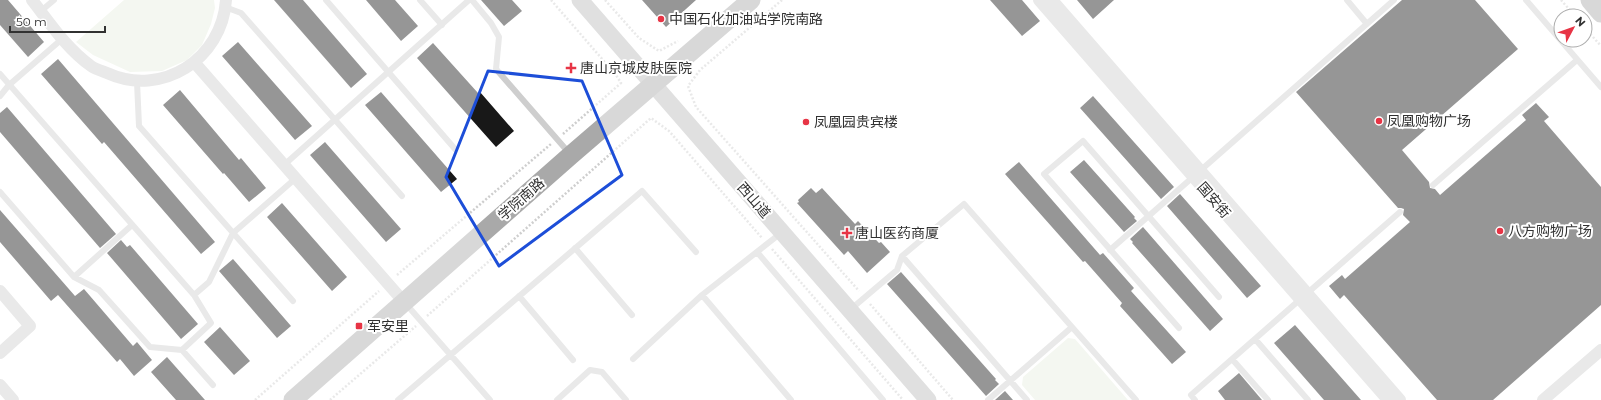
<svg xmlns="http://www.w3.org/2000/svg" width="1601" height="400" font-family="Montserrat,'Noto Sans SC',sans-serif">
<rect width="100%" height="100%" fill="#fff"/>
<!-- green -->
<path fill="#e7eedf" d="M124,0H214L215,8L211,24L202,45L187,60L162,71L130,72L93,55L76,42Z
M1068,338L1075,339L1128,400H1035L1022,385L1023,377Z"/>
<!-- building -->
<path fill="#181818" d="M0,0H8L44,42L28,57L0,25Z
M274,0H303L367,74L351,88Z
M366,0H395L418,26L401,41Z
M481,0H512L522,11L504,26Z
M642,0H696L666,27Z
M990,0H1022L1040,21L1022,36Z
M1077,0H1114L1093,19Z
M1402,0H1475L1518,49L1402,150L1429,182L1430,188L1435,189L1440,195L1526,120L1522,115L1536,103L1549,117L1544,121L1601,187V305L1493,400H1437L1344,295L1340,299L1329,286L1342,275L1345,279L1410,222L1403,215L1404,209L1401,208H1398L1296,92Z
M238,42L312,126L295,140L222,56Z
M433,43L478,93L480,92L514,131L496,147L417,58Z
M58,59L215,242L201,254L104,142L102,144L41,74Z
M180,90L239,160L241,158L266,188L249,202L224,173L223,174L163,105Z
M381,92L457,179L441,192L365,105Z
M1093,96L1174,187L1161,199L1080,108Z
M7,107L116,234L100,248L0,132V113Z
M325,142L401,229L386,242L310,155Z
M1084,160L1135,217L1134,218L1137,221L1124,232L1070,172Z
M1019,162L1100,255L1103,253L1134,288L1131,291L1186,352L1172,364L1120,306L1122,303L1085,261L1083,262L1005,174Z
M811,188L816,193L822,188L855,224L858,221L879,243L881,242L890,252L867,273L848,251L844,255L797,203L799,202L798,200Z
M1180,194L1261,286L1247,298L1167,206Z
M282,203L347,277L332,291L267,217Z
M0,210L75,296L84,289L133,346L137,342L152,360L134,376L120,359L117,362L58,295L51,301L0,242Z
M1143,227L1223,319L1210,331L1132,243L1133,242L1130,239Z
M121,240L127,247L130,245L198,324L181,339L107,253Z
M233,259L291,326L277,338L219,271Z
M901,272L996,379L995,380L999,384L986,396L887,284Z
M1295,325L1361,400H1324L1274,343Z
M220,327L250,361L234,375L204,342Z
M167,357L205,400H176L151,372Z
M1239,373L1262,400H1225L1218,391Z
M1005,391L1013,400H995Z"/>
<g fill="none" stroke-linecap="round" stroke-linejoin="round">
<!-- path -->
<path stroke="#cecece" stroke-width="2.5" stroke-dasharray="2 2" stroke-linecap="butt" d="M551,0L616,75L621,83L563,134
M605,0L639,38L659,51L678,41
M782,0L700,70L688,86L696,107L859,291
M1561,0L1575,16
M1585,28L1601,46
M772,249L903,400
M397,275L551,144
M870,304L953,400
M427,316L651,118L669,131L762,238
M255,400L379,291
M330,400L416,326"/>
<!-- lane -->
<path stroke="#cecece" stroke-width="6" d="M326,0L455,149
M420,0L442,25
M472,0L491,23L499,37L496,69L570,154
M1347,0L1367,24
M1526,0L1601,87
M225,7L241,13L402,196
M41,11L54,0
M0,74L194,295L211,323L182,350L150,347L99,290L74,277L0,192
M137,82L139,126L293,301
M0,96L9,85L62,39
M284,165L469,0
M1433,185L1577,60
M575,248L632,315
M1110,250L1394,0
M757,252L883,400
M902,256L1027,400
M74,277L132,225
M194,295L209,282L233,233L296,178
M702,295L791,400
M519,296L573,360
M406,304L490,400
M851,309L897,270L902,256L964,204L1136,400
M1179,328L1044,174L1083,141L1219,297
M1255,339L1308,400
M182,350L213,385
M633,359L702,295L781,233
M1232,359L1268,400
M398,400L642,191L696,252
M557,400L590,370L602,372L626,400
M988,400L1072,327
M1195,400L1191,395L1400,212"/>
<!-- street -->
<path stroke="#cecece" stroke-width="12" d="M32,0C50,23 66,48 91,66C95,69 102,71 107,73C162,98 222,59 226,0
M1039,0L1388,400
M1052,0L1400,400
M194,62L404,302
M0,291L30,326L0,353
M0,385L13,400
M1543,400L1601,350"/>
<!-- secondary -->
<path stroke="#bbb" stroke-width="17" d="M580,0L928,400"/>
<!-- primary -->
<path stroke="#a9a9a9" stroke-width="19" d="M1590,0L1601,13
M293,400L571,155L751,0"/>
</g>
<!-- marked area -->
<path d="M0 0H1601V400H0ZM488,71L582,81L622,175L499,266L446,177Z" fill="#fff" fill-opacity=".55" fill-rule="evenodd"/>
<path fill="none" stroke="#1d4ed8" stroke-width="3" stroke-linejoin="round" d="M488,71L582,81L622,175L499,266L446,177Z"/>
<!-- markers -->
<g fill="#e73445" stroke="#fff" stroke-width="1.5">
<circle cx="661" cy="19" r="4"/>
<path d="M569 62h4v4h4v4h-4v4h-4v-4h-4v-4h4z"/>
<circle cx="1379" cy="121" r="4"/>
<circle cx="806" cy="122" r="4"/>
<circle cx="1500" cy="231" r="4"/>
<path d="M845 227h4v4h4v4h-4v4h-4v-4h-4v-4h4z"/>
<rect x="355" y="322" width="8" height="8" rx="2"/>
</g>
<g text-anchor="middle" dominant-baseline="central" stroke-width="4" stroke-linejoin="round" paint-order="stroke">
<!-- poi labels -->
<g font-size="14" fill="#313131" stroke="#fff" text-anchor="start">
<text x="669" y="19">中国石化加油站学院南路</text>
<text x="580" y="68">唐山京城皮肤医院</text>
<text x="1387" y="121">凤凰购物广场</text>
<text x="814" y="122">凤凰园贵宾楼</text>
<text x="1508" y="231">八方购物广场</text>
<text x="855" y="233">唐山医药商厦</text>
<text x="367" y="326">军安里</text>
</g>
<!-- street labels -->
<g font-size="14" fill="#313131" stroke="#fff">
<text transform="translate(521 199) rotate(-41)">学院南路</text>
<text transform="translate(754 200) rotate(49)">西山道</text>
<text transform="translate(1214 200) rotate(49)">国安街</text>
</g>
</g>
<!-- north arrow -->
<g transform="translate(1573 28) rotate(49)"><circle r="19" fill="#ffffff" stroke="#adadad"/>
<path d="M0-3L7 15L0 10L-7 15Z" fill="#e73445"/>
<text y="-6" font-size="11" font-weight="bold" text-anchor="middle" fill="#313131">N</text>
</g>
<!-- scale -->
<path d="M10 26v6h95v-6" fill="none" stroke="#313131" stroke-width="2"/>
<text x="16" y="26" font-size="12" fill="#313131" stroke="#ffffff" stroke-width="3" paint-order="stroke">50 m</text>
</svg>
